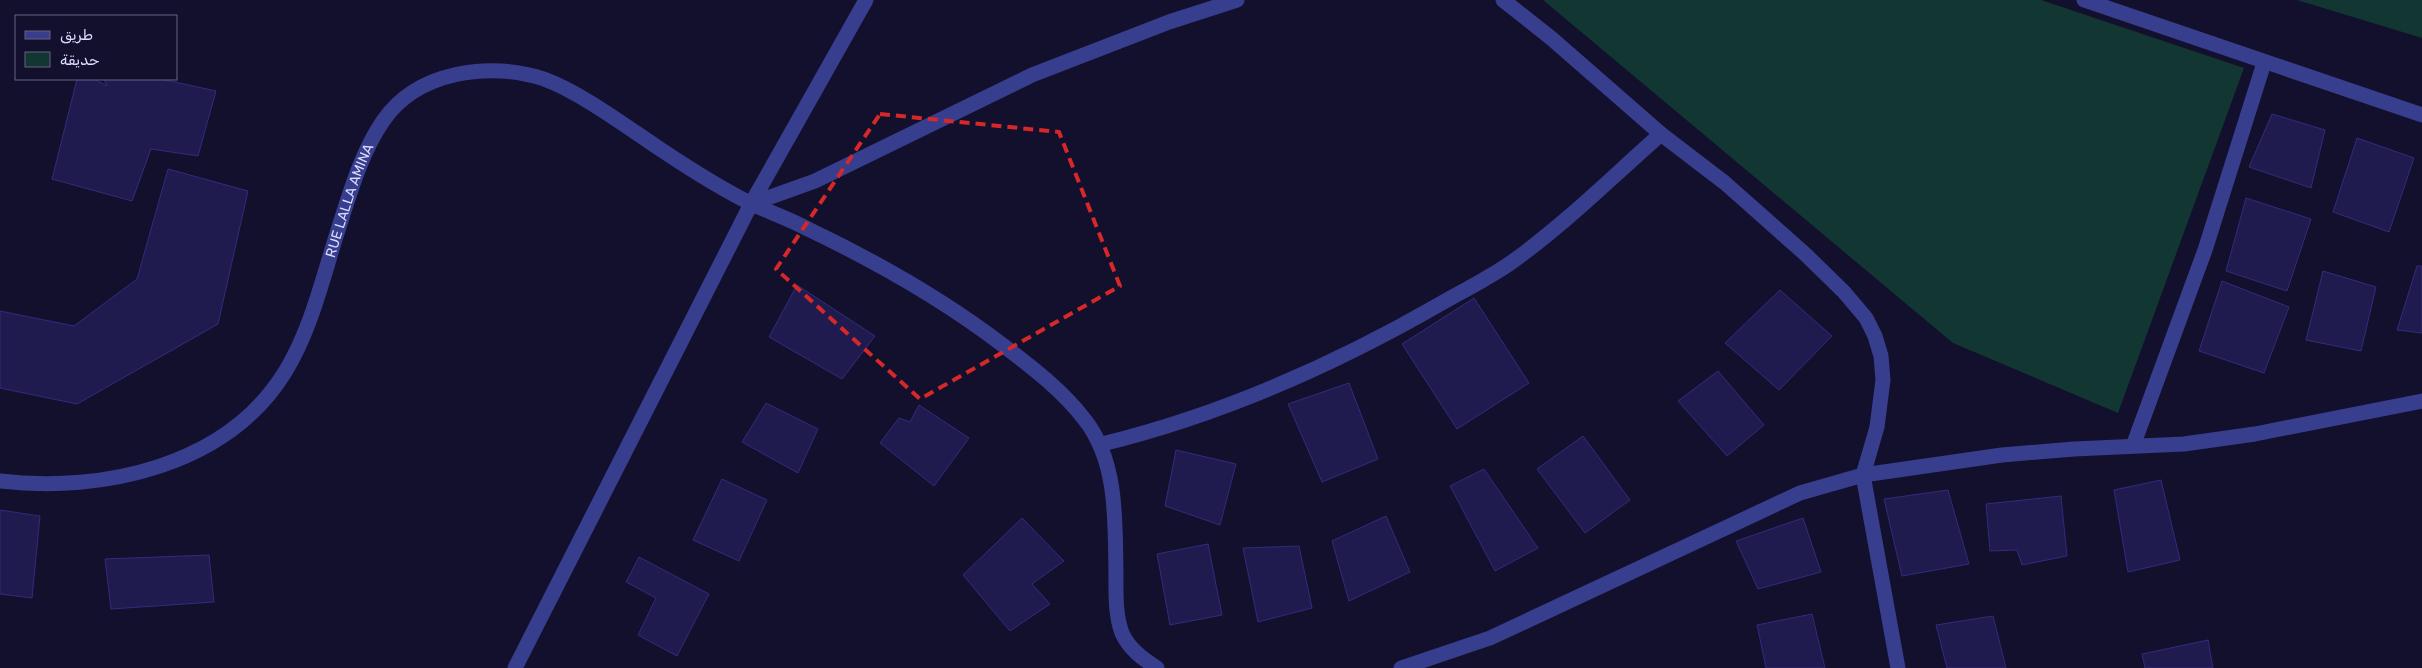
<svg xmlns="http://www.w3.org/2000/svg" width="2422" height="668" font-family="Rubik,Cairo,sans-serif">
<rect width="100%" height="100%" fill="#12102d"/>
<!-- green -->
<path fill="#123732" d="M1543,0H2041L2244,68L2118,413L1953,343Z
M2297,0H2422V38Z"/>
<!-- building -->
<path fill="#201b4f" stroke="#332b7c" d="M77,79H94L107,86L104,79H161L216,91L198,156L151,149L132,201L52,179Z
M2272,114L2325,130L2311,188L2249,167Z
M2357,138L2414,158L2389,232L2333,212Z
M168,169L248,191L218,324L77,404L0,388V311L74,326L137,279Z
M2246,198L2311,219L2287,291L2226,271Z
M2417,266H2422V333L2397,330Z
M2323,271L2376,287L2361,351L2306,340Z
M2222,281L2289,307L2264,373L2199,351Z
M797,285L875,336L842,379L769,337Z
M1780,290L1832,336L1779,390L1725,343Z
M1474,298L1529,383L1457,429L1402,344Z
M1718,371L1764,425L1727,456L1678,401Z
M1349,383L1378,459L1322,482L1288,404Z
M766,403L818,429L798,473L742,442Z
M919,405L969,438L934,486L880,443L899,418L910,422Z
M1583,436L1630,500L1585,533L1537,469Z
M1176,450L1236,464L1220,525L1165,506Z
M1484,469L1538,548L1495,571L1450,486Z
M722,479L767,500L739,561L693,540Z
M2161,480L2180,560L2128,572L2114,490Z
M1948,490L1969,564L1902,576L1884,499Z
M2061,496L2067,556L2022,565L2017,550L1990,551L1986,504Z
M0,510L40,516L32,598L0,594Z
M1386,516L1410,572L1349,601L1332,541Z
M1022,518L1064,561L1032,584L1050,604L1010,631L963,575Z
M1803,518L1821,572L1758,589L1736,541Z
M1208,544L1222,615L1170,625L1157,554Z
M1299,546L1312,608L1258,622L1243,548Z
M209,555L214,602L111,609L105,559Z
M639,557L709,594L677,656L638,635L656,598L626,582Z
M1812,614L1825,668H1766L1757,625Z
M1993,616L2006,668H1947L1936,625Z
M2208,640L2213,668H2145L2142,654Z"/>
<g fill="none" stroke-linecap="round" stroke-linejoin="round">
<!-- street -->
<g stroke="#383e8e" stroke-width="15">
<path d="M1503,0L1551,38L1661,134L1725,183L1804,253L1844,292L1866,318L1875,336L1881,356L1883,380L1877,427L1863,475L1898,668"/>
<path d="M2084,0L2422,115"/>
<path d="M751,204L815,181L1032,75L1169,22L1237,0"/>
<path d="M1102,444C1221,415 1334,365 1440,304C1463,291 1487,279 1509,264C1563,226 1611,178 1661,134"/>
<path d="M2133,446L2205,250L2264,63"/>
<path id="s1" d="M0,481C103,493 227,466 285,372C311,330 323,277 338,230C350,193 361,153 383,121C417,71 490,61 544,79C580,92 627,127 660,149C690,169 721,189 754,205C772,213 791,220 808,229C877,262 944,300 1004,346C1033,368 1063,391 1085,420C1118,462 1115,522 1116,574C1116,593 1115,614 1122,633C1129,649 1143,659 1157,668"/>
<path d="M515,668L751,204L866,0"/>
<path d="M1401,668L1490,638L1800,493L1863,475L2002,455L2074,449L2184,444L2255,434L2422,401"/>
</g>
</g>
<!-- marked area -->
<path fill="none" stroke="#d62828" stroke-width="4" stroke-dasharray="10 6" stroke-linejoin="round" d="M880,114L1059,132L1120,286L920,399L776,269Z"/>
<g text-anchor="middle" dominant-baseline="central" stroke-width="4.5" stroke-linejoin="round" paint-order="stroke">
<!-- street labels -->
<g font-size="14" fill="#dcdcff" stroke="#12102d">
<text stroke="none"><textPath href="#s1" startOffset="505">RUE LALLA AMINA</textPath></text>
</g>
</g>
<!-- legend -->
<rect x="15" y="15" width="162" height="65" fill="#12102d" stroke="#636281"/>
<rect x="25" y="31" width="25" height="8" fill="#383e8e" stroke="#636281"/>
<text x="60" y="40" font-size="15" fill="#dcdcff">طريق</text>
<rect x="25" y="52" width="25" height="15" fill="#123732" stroke="#636281"/>
<text x="60" y="65" font-size="15" fill="#dcdcff">حديقة</text>
</svg>
